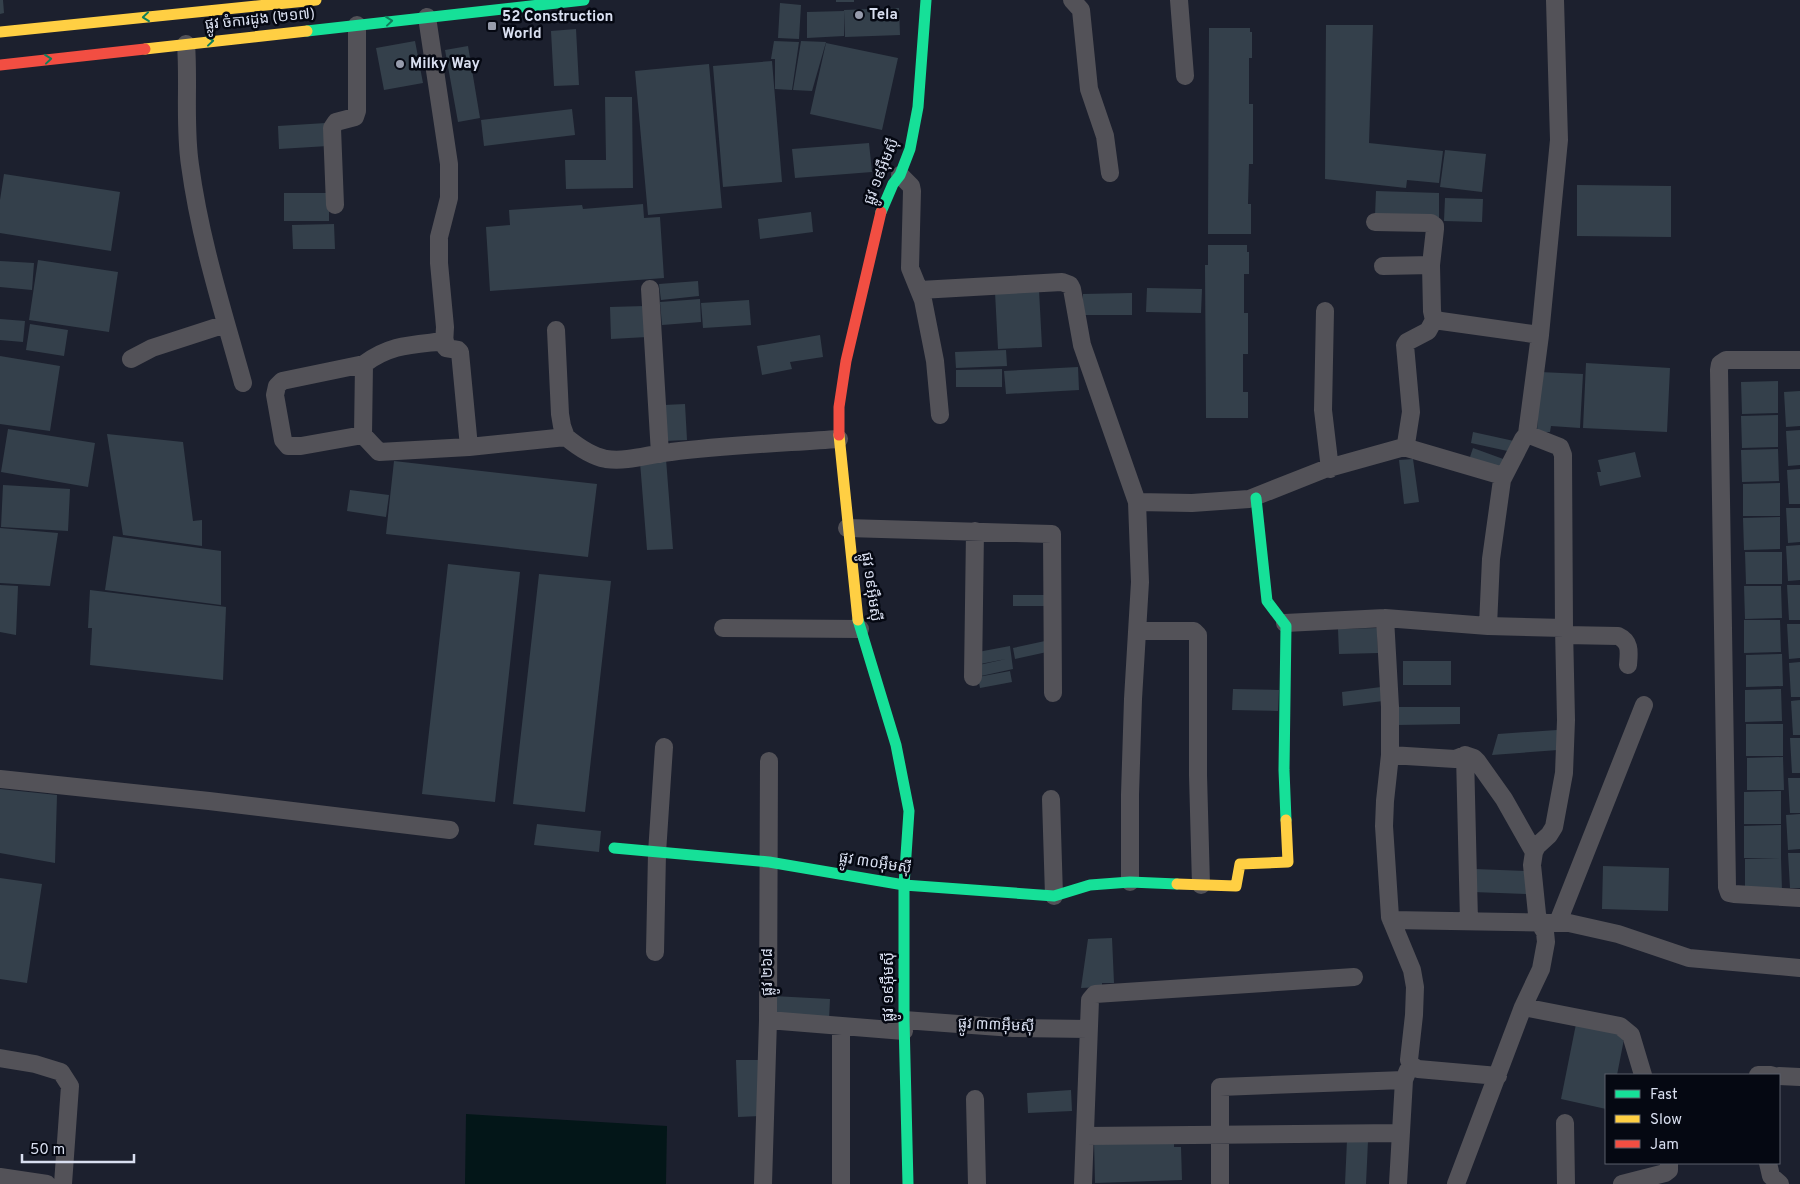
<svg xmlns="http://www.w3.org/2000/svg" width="1800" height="1184" font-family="Overpass,'Noto Sans Khmer',sans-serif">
<rect width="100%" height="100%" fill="#1c202e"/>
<!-- water -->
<path fill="#031618" d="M466,1114L667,1126L666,1184H465Z"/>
<!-- building -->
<path fill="#34404b" d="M0,0H3L4,13L0,14Z
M836,0H854V2H836Z
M780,3L801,5L799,39L778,38Z
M899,8L900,35L845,37L844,10Z
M844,11V36L807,38V12Z
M1326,25H1373L1369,143L1443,151L1439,183L1407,180L1406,188L1325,179Z
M1209,28H1250V32H1252V58H1249V104H1253V164H1249L1248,204H1251V234H1208Z
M576,29L579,85L554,86L551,31Z
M415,41L423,83L384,90L376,48Z
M774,41L799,42L792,90L775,89V59H771Z
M801,41L826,42L812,91L793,90Z
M826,43L898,58L882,130L810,114Z
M468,46L480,118L458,122L445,50Z
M772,61L782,182L723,187L713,66Z
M709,64L722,208L648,215L635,71Z
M605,97H632L633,188L566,189L565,160H606Z
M572,109L575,135L484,146L481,120Z
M326,123L328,146L279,149L278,126Z
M869,143L872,172L795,178L792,149Z
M1445,150L1486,154L1482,192L1440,187Z
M4,174L120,192L111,251L0,233V200Z
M1577,185L1671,186V237L1577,236Z
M1376,191L1439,193V218L1375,216Z
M284,193H329V221H284Z
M1445,198L1483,199L1482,222L1444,221Z
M643,204L644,218L660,217L664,278L490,291L486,227L510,225L509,210L582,205L583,209Z
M811,212L813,232L760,239L758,219Z
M334,224L335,249H293L292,225Z
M1208,245H1247V252H1249V274H1244V313H1248V354H1243V392H1248V418H1206L1205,265H1208Z
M38,260L118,272L109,332L29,320Z
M0,261L34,263L32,290L0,287Z
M698,281L699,296L661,300L659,284Z
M1147,288L1202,289L1201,313L1146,312Z
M1039,290L1042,347L998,349L995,292Z
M1132,293V315H1082L1083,294Z
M700,299L701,322L662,325L660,302Z
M749,300L751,325L703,328L701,303Z
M645,306L647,337L611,339L610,307Z
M0,319L25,321L23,342L0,340Z
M30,324L68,330L64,356L26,350Z
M820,335L823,357L790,362L792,369L762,375L757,346Z
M1006,350L1007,366L956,368L955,352Z
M0,356L60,366L50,431L0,424Z
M1586,363L1670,368L1667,432L1583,428Z
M1078,367L1079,390L1006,394L1004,371Z
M1002,369V387H956V370Z
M1540,372L1583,374L1580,428L1551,426L1550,432H1537Z
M1778,381V413L1742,414L1741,382Z
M1800,391V426L1786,427L1784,392Z
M685,404L687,440L665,441L664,405Z
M1778,415V447L1742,448L1741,416Z
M8,429L95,443L88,487L1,472Z
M1800,430V465L1788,466L1786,431Z
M1473,432L1514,441L1512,452L1471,443Z
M107,434L183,442L193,521L202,520V546L123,535Z
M1473,448L1506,460L1502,471L1469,460Z
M1778,449L1779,481L1742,482L1741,450Z
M1635,452L1641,477L1600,486L1597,472H1601L1598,460Z
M666,459L673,549L647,550L640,462Z
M1413,459L1419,502L1404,504L1399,460Z
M394,461L597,484L588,557L386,534Z
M1800,469V504H1789L1787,470Z
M1780,483V516H1743V484Z
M3,485L70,489L68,531L1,527Z
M350,490L389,495L386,517L347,511Z
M1786,508H1800V542L1788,543Z
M1780,517V549L1744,550L1743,518Z
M0,528L58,533L50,586L0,583Z
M113,536L221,551V605L105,590Z
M1800,545V580L1788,581L1786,546Z
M1745,552H1782V584H1746Z
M448,564L520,572L495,802L422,794Z
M539,574L611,581L585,812L513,804Z
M0,585L18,586L16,635L0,632Z
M1787,585H1800V620H1789Z
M1744,586H1781L1782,618L1745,619Z
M90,590L226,607L223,680L90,665L92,628H88Z
M1013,595H1047V606H1013Z
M1744,620H1780L1781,652L1744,653Z
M1787,624H1800V658L1789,659Z
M1377,628L1378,653L1339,654L1338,629Z
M1045,641L1047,652L1015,659L1013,648Z
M1010,646L1013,669L981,676L979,665L1006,659L980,664L978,652Z
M1782,654L1783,686L1746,687V655Z
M1403,661H1451V685H1403Z
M1800,662V697H1791L1789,663Z
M1010,671L1012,682L980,688L978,677Z
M1381,687L1383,701L1343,706L1342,692Z
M1233,689L1279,690L1278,711L1232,710Z
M1781,689L1782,721L1745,722V690Z
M1800,700V735H1793L1791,701Z
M1397,707H1460V724L1397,725Z
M1746,724H1783V756H1746Z
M1557,730L1558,750L1492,755L1498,734Z
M1790,738H1800V773H1792Z
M1783,757L1784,790H1747V758Z
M1788,778H1800V813H1790Z
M0,789L57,795L55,863L0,853Z
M1781,791V824H1744V792Z
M1800,814V849L1788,850L1786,815Z
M537,824L601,831L599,852L534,845Z
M1781,825V858H1744V826Z
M1788,853H1800V888H1790Z
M1781,858L1782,891H1745V859Z
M1603,866L1669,868L1668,911L1602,909Z
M1474,869L1527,871L1526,894L1473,892Z
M0,878L42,884L27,983L0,979Z
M1112,938L1114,983H1102V987L1081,988L1088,939Z
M773,996L830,999L829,1020L772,1017Z
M1576,1024L1625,1034L1617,1075H1606V1109L1561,1099Z
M736,1060H758L760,1116L738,1117Z
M1071,1090L1072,1111L1028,1113L1027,1093Z
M1174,1139V1147H1181L1182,1180L1095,1183L1094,1141Z
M1347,1140L1368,1141L1366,1184H1345Z"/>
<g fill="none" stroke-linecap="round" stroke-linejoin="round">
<!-- street -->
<path stroke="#535258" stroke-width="18" d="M1072,0L1081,10L1089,89L1105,136L1110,173
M1179,0L1185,76
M427,17L449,164V198L439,237V263L445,327L444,345L446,348L458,350L460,352L469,447
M186,44C189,84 184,125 190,165C200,240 223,311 243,383
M900,175L911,186L912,191L910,268L923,300L935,361L940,415
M335,205L332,128L336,122L355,117L357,111V25
M1383,266L1431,265
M650,289L660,454
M920,290L1062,282L1070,285L1072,289L1082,345L1137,502L1140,582L1133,699L1130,795V882
M1325,311L1323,410L1330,469
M1434,320L1540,335
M556,330L560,414L562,426L566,437
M445,341C412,345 391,344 364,364L363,435L379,452L469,447L566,437C578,447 591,456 606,459C629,462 649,454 671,452C727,445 783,443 839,439
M131,359L152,348L226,324
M1800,360H1726L1720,364L1719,370L1727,887L1729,893L1734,894L1800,898
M363,435L301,446H288L283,440L275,395L277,386L282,381L364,364
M1404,447L1503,476
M1137,502L1192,503L1249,499L1325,469L1404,447L1406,444L1411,412L1405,345L1407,342L1428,331L1434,320L1432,311L1431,265L1435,229V226L1431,223L1375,222
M847,528L1052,534L1053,693
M1385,618L1390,707V755L1385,801L1384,826L1390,917L1412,970L1415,987L1414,1015L1409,1060L1411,1065L1418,1069L1498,1076
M1285,623L1385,618L1488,626L1564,628
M1488,626L1491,559L1502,480L1523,439L1527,434L1540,335L1559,140L1555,0
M723,628L860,629
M1137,631H1194L1198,635V775L1201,885
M1565,635L1618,636C1631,642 1629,652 1628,665
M973,677L975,531
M1390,755L1455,759L1465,755L1474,758L1477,761L1504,799L1534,852
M1465,755L1469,921
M0,779L209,801L450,830
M1051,799L1054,896
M1391,920L1569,923L1618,934L1689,958L1800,968
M1558,922L1644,705
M655,952L657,853L664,747
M1523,1007L1620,1026L1631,1035L1643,1075
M768,1020L904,1031
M904,1020L1013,1028L1088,1029
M0,1058L35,1064L61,1072L70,1086L63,1184
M1758,1075H1771
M1779,1076L1800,1077
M975,1099L977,1184
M1565,1123L1566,1184
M1085,1136L1400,1133
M1768,1163L1771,1176L1780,1184
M0,1177L47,1184
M763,1184L768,1020L769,761
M841,1184V1027
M1083,1184L1090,1000L1095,994L1354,977
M1220,1184V1087L1404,1080
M1398,1184L1404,1080L1408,1070
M1456,1184L1523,1007L1541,969L1546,942L1545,932L1539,922L1537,914L1532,865L1534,852L1537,846L1549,835L1554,827L1564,773L1566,720L1564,628L1563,455L1560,447L1527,434
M1622,1184L1665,1173L1669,1170V1163"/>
<!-- fast -->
<path stroke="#16e098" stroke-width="11" d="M307,31L584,0
M881,212L893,184L900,175L910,149L918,107L926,0
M1256,498L1267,601L1286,626L1284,770L1286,820
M858,620L896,745L909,811L904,885V1020L908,1184
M614,848L769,862L904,885L1054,896L1090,885L1130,882L1177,884"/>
<!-- slow -->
<path stroke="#ffcf43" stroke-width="11" d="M0,32L316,0
M145,49L307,31
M839,435L858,620
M1177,884L1236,886L1240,864L1288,862L1286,820"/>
<!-- jam -->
<path stroke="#f24e42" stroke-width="11" d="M0,65L145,49
M839,435V407L846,361L881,212"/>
</g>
<!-- one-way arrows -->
<defs><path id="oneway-chevron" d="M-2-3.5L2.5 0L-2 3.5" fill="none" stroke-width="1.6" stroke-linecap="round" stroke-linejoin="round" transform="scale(1.25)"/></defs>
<g stroke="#0e7f5c">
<use href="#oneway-chevron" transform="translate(146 17) rotate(174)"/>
<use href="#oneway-chevron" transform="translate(389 21) rotate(-6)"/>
<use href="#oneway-chevron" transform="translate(210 41) rotate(-6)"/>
<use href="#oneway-chevron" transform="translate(48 59) rotate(-6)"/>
</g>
<!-- markers -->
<g fill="#979cac" stroke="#050812" stroke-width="2">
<circle cx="859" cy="15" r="5"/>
<rect x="487" y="21" width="10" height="10" rx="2.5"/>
<circle cx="400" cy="64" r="5"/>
</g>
<g text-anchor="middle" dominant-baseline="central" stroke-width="5" stroke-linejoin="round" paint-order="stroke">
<!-- poi labels -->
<g font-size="15" font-weight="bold" fill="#d9dff0" stroke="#050812" text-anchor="start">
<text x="869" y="15">Tela</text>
<text x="502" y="17">52 Construction<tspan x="502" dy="17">World</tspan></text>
<text x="410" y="64">Milky Way</text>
</g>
<!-- street labels -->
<g font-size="15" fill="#d9dff0" stroke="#050812">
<text transform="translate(260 20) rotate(-6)">ផ្លូវ ចំការដូង (២១៧)</text>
<text transform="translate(882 172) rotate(-68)">ផ្លូវ ១៩អ៊ឹមស៊ី</text>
<text transform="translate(870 587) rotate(82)">ផ្លូវ ១៩អ៊ឹមស៊ី</text>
<text transform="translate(875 864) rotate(9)">ផ្លូវ ៣០អ៊ឹមស៊ី</text>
<text transform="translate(768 972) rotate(-90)">ផ្លូវ ២៦៨</text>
<text transform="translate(889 987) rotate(-90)">ផ្លូវ ១៩អ៊ឹមស៊ី</text>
<text transform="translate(996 1026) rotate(3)">ផ្លូវ ៣៣អ៊ឹមស៊ី</text>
</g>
</g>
<!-- legend -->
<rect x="1605" y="1074" width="175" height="90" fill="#050812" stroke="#5a5e6b"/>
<rect x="1615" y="1090" width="25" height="8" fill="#16e098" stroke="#5a5e6b"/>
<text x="1650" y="1099" font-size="15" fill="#d9dff0">Fast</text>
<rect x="1615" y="1115" width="25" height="8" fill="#ffcf43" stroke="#5a5e6b"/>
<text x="1650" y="1124" font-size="15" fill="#d9dff0">Slow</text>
<rect x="1615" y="1140" width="25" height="8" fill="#f24e42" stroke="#5a5e6b"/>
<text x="1650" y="1149" font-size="15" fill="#d9dff0">Jam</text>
<!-- scale -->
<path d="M22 1154v8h112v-8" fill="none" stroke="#d9dff0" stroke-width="2.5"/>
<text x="30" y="1154" font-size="15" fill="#d9dff0" stroke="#050812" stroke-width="4" paint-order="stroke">50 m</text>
</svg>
